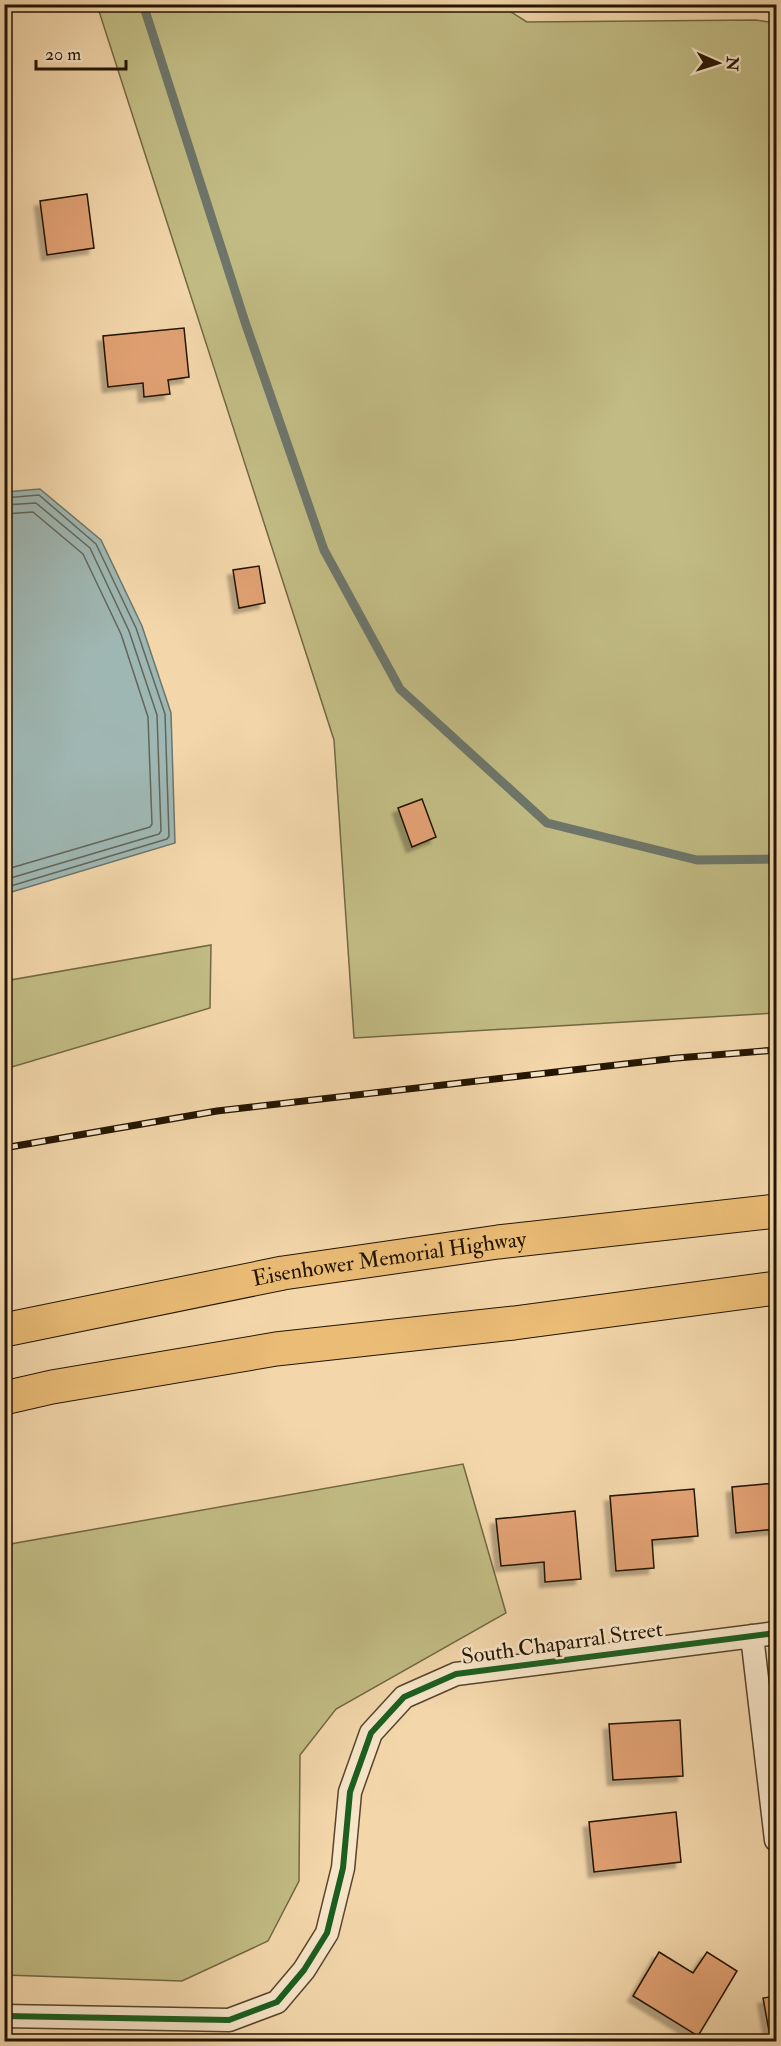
<svg xmlns="http://www.w3.org/2000/svg" width="781" height="2046" font-family="'IM FELL Double Pica',serif">
<defs>
<filter id="shadow"><feDropShadow dx="-5.5" dy="5.5" stdDeviation="1.5" flood-color="#0004"/></filter>
</defs>
<rect width="100%" height="100%" fill="#f3d7ab"/>
<filter id="stains"><feTurbulence type="fractalNoise" baseFrequency=".00333" numOctaves="4"/><feColorMatrix values="0 0 0 0 .2 0 0 0 0 .09 0 0 0 0 .02 0 0 0 .5 -.17"/></filter>
<radialGradient id="worn" r=".72"><stop offset=".6" stop-color="#630" stop-opacity="0"/><stop offset="1" stop-color="#630" stop-opacity=".3"/></radialGradient>
<!-- green -->
<path fill="#c2bc84" stroke="#726842" stroke-width="1.5" d="M498,4L527,22L756,20L776,23V1013L354,1038L334,740L97,5Z
M211,945L210,1008L5,1069V981Z
M463,1464L506,1613L336,1709L300,1755L299,1881L268,1941L182,1981L5,1975V1545Z"/>
<!-- water -->
<path fill="#9fb7b3" stroke="#6d766b" stroke-width="1.5" d="M40,489L101,540L142,626L171,713L175,843L5,894V492Z"/>
<g fill="none" stroke-linecap="round" stroke-linejoin="round">
<!-- shore -->
<path stroke="#61665a" stroke-width="1.5" d="M4,498L39,495L96,544L136,628L165,714L169,836L167,839L4,888
M4,505L36,503L90,548L129,631L157,715L161,831L159,834L4,880
M4,514L33,512L83,554L121,634L148,717L152,824L150,827L4,870"/>
<!-- stream -->
<path stroke="#6d766b" stroke-width="9" d="M143,4L245,322L324,550L400,689L547,823L697,860L776,859"/>
</g>
<!-- building -->
<path fill="#e1a173" stroke="#231400" stroke-width="1.5" filter="url(#shadow)" d="M87,194L94,248L47,255L40,201Z
M184,328L189,377L168,380L170,394L144,397L143,383L108,387L103,336Z
M259,566L265,603L239,608L233,570Z
M422,799L436,837L412,847L398,808Z
M776,1483V1529L736,1533L732,1487Z
M694,1489L698,1536L652,1540L654,1568L616,1571L610,1496Z
M575,1511L581,1579L545,1582L544,1562L501,1566L496,1519Z
M680,1720L683,1776L613,1780L609,1724Z
M676,1812L681,1862L594,1872L589,1822Z
M659,1952L693,1973L707,1952L737,1971L698,2036L633,1996Z
M776,1996V2042H771L763,1998Z"/>
<g fill="none" stroke-linecap="round" stroke-linejoin="round">
<defs>
<path id="street" d="M752,1636L776,1840
M4,2016L229,2020L277,2002L304,1970L327,1933L343,1868L350,1792L371,1733L404,1697L456,1674L776,1633"/>
<g id="primary">
<path id="s1" d="M4,1330L283,1273L498,1242L776,1211"/>
<path d="M4,1398L52,1387L276,1349L514,1323L776,1288"/>
</g>
</defs>
<!-- street casing -->
<use href="#street" stroke="#57452b" stroke-width="25"/>
<!-- primary casing -->
<use href="#primary" stroke="#231400" stroke-width="35"/>
<!-- street -->
<use href="#street" stroke="#f7e5c8" stroke-width="22"/>
<!-- primary -->
<use href="#primary" stroke="#eabc76" stroke-width="33"/>
<defs>
<path id="rail" d="M4,1148L217,1111L677,1058L776,1050"/>
</defs>
<!-- rail casing -->
<use href="#rail" stroke="#231400" stroke-width="7"/>
<!-- rail -->
<use href="#rail" stroke="#f7e5c8" stroke-width="4.5" stroke-dasharray="14" stroke-linecap="butt"/>
<defs>
<path id="cycleway" d="M4,2016L229,2020L277,2002L304,1970L327,1933L343,1868L350,1792L371,1733L404,1697L456,1674L776,1633"/>
</defs>
<!-- cycleway casing -->
<use href="#cycleway" stroke="#f7e5c8" stroke-width="10"/>
<!-- cycleway -->
<use href="#cycleway" stroke="#1b5e20" stroke-width="6"/>
</g>
<g text-anchor="middle" dominant-baseline="central" stroke-width="5" stroke-linejoin="round" paint-order="stroke">
<!-- street labels -->
<g font-size="22" fill="#231400" stroke="#f7e5c8">
<text stroke="none"><textPath href="#s1" startOffset="392">Eisenhower Memorial Highway</textPath></text>
<text transform="translate(562 1643) rotate(-8)">South Chaparral Street</text>
</g>
</g>
<!-- margin -->
<rect width="781" height="2046" fill="none" stroke="#f3d7ab" stroke-width="24"/>
<rect x="6" y="6" width="769" height="2034" fill="none" stroke="#231400" stroke-width="3"/>
<rect x="12" y="12" width="757" height="2022" fill="none" stroke="#231400" stroke-width="1.5"/>
<!-- north arrow -->
<g transform="translate(718 63) rotate(93)" stroke="#f7e5c8" stroke-width="4.5" paint-order="stroke">
<path d="M0-4.5L10 22L0 15L-10 22Z" fill="#231400"/>
<text y="-9" font-size="16" font-weight="bold" text-anchor="middle" fill="#231400">N</text>
</g>
<!-- scale -->
<path d="M36 60v9h90v-9" fill="none" stroke="#231400" stroke-width="3"/>
<text x="45" y="60" font-size="18" fill="#231400" stroke="#f7e5c8" stroke-width="4.5" paint-order="stroke">20 m</text>
<rect width="100%" height="100%" filter="url(#stains)"/>
<rect width="100%" height="100%" fill="url(#worn)"/>
</svg>
